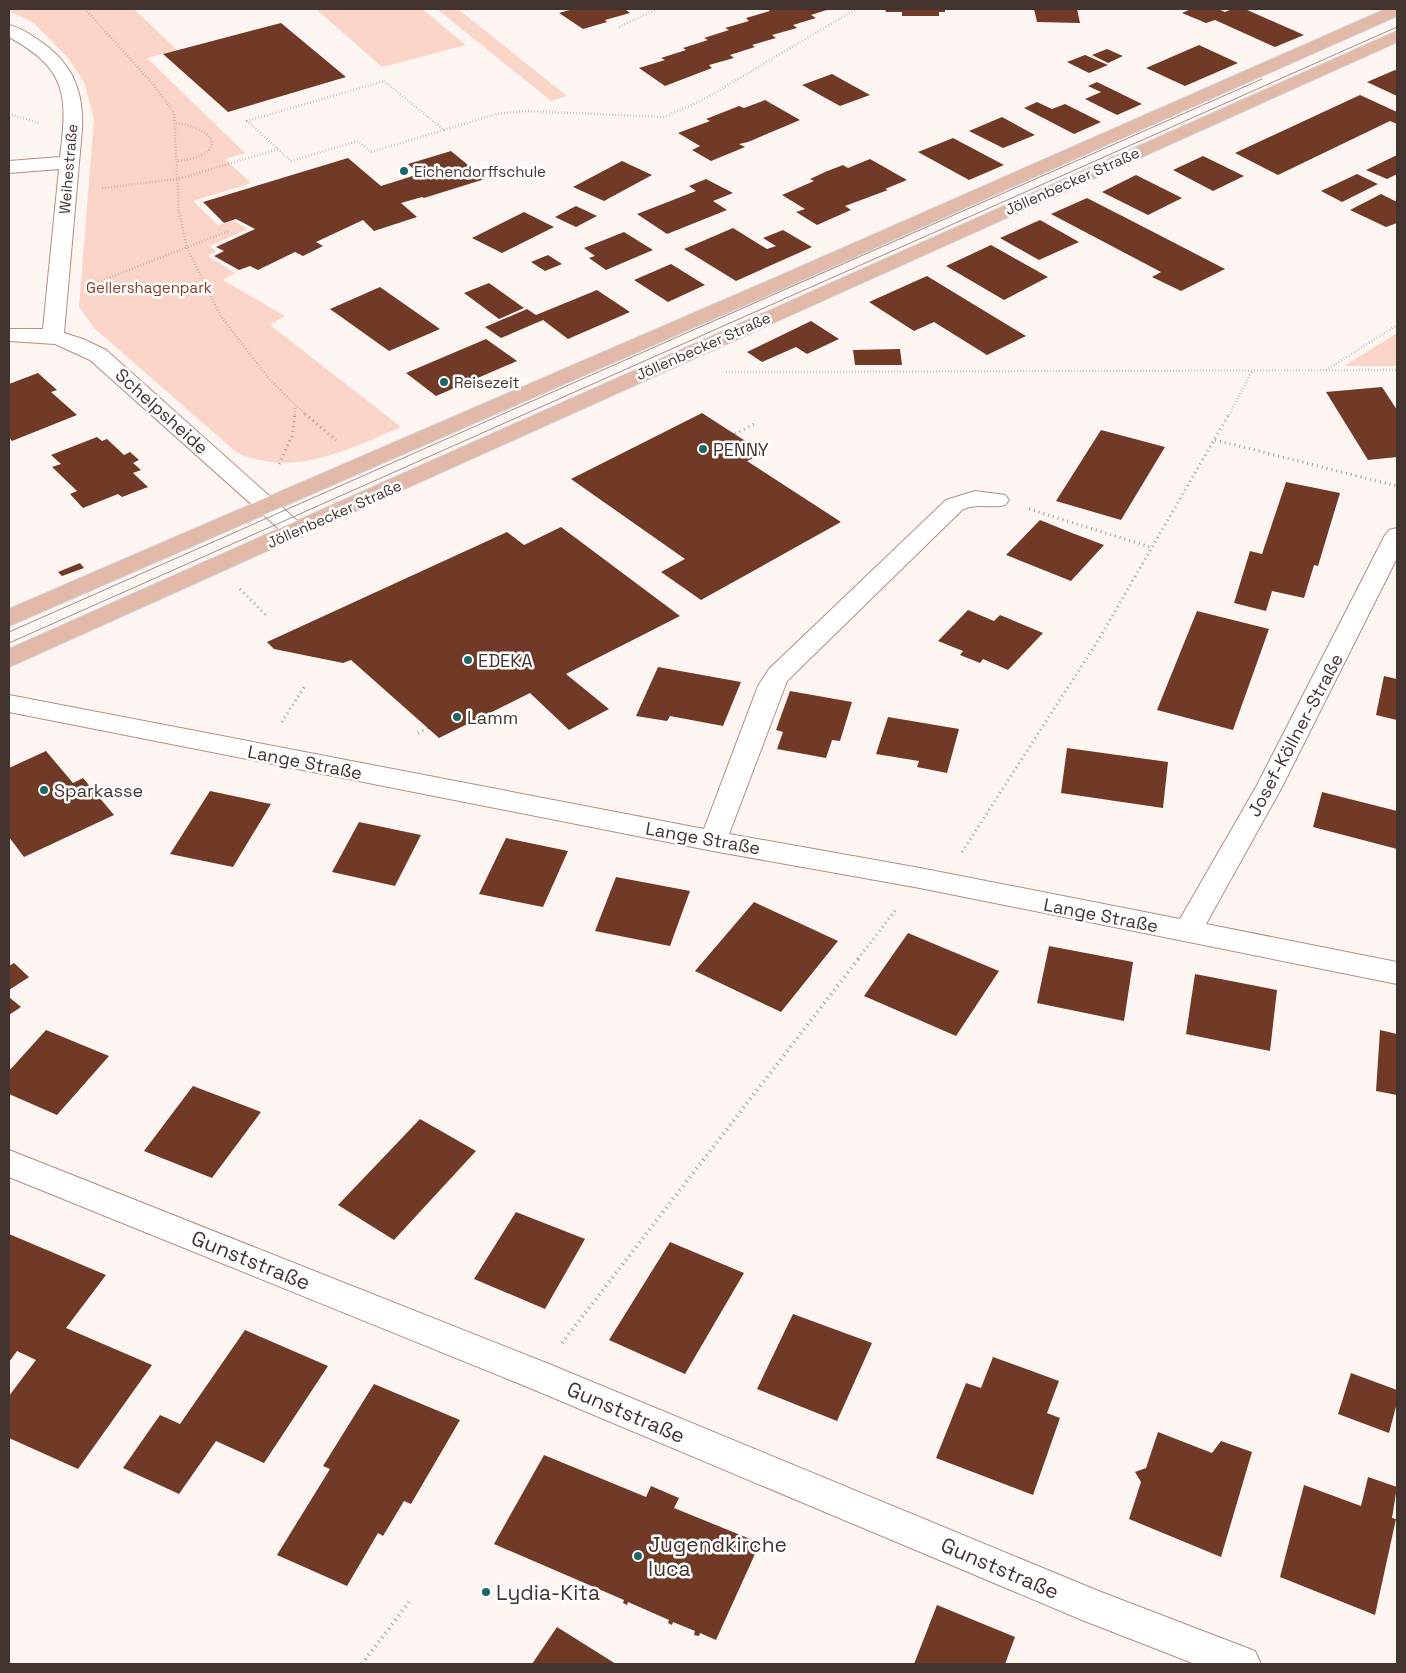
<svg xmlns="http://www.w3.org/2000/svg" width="1406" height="1673" font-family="'Space Grotesk',sans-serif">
<rect width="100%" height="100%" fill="#fdf5f2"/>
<!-- green -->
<path fill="#fad4c7" d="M9,9H134L177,50L147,58L245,153L225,159L251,183L193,201L218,225L234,221L247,229L210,246L216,251L208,256L235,273L223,280L285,316L270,325L401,427C349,449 293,479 236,452L94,328L79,307L94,119L84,82L68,58L34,23L9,11Z
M316,9H422L466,45L382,67Z
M437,9H458L567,96L551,101Z
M1397,333V366H1344Z"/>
<!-- building -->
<path fill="#713a26" d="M573,9H630L626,10L630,13L605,20L607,22L583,29L559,13Z
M767,9H830L811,15L816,18L793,25L797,28L772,35L776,38L752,45L755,47L730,55L734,58L709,65L712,68L665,86L639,68L665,60L661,58L686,50L683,48L708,40L704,38L729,30L725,28L749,21L746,18L770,11Z
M885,9H945V12H939V16H902V12H886Z
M1034,9H1077L1080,23L1037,22Z
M1191,9H1218L1225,12L1232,9H1245L1304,35L1275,47L1215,20L1206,23L1182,13Z
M281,23L346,77L228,112L163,54Z
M1199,45L1238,63L1185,86L1146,68Z
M1107,49L1123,56L1108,63L1092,55Z
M1085,55L1108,65L1089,73L1067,62Z
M1395,70L1397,71V96L1367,82Z
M832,74L870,95L840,106L802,85Z
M1097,82L1142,104L1117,115L1085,99L1101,92L1088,86Z
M1360,95L1397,112V124L1390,121L1278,175L1235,153Z
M765,100L800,120L748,142L739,144L745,147L711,161L692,150L700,146L678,133L710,121L706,119L739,106L744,108Z
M1037,102L1052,109L1065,104L1101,122L1074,134L1024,108Z
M1002,117L1035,135L1003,148L969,131Z
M953,138L1004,165L969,180L918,152Z
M451,151L485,179L424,198L422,197L401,203L417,217L374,231L363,220L316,242L323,246L303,256L295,252L258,270L250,266L239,270L214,256L224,251L216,247L255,229L236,219L224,223L203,202L348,158L381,186L419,174L408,164Z
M1397,155V174L1387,179L1366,170Z
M1203,156L1244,176L1213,191L1173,170Z
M870,159L907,180L885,189L888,190L845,206L851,210L817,225L796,212L805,209L782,195L814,181L810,179L825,172L843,165L848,168Z
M622,161L652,175L604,201L573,187Z
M1357,174L1378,184L1342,202L1321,191Z
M1136,175L1182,198L1148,215L1102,192Z
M706,179L733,193L713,201L727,210L667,234L637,214L696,191L689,186Z
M1381,194L1397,202V223L1386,227L1350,210Z
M1087,198L1132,221L1225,269L1181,291L1152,277L1161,272L1051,214Z
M576,206L597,216L576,227L555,217Z
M524,212L554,227L502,253L472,238Z
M1040,220L1079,242L1039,260L1000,238Z
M733,228L767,249L776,246L763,238L783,230L812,247L736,281L684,249Z
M624,232L653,250L606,270L589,258L595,256L584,248Z
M991,245L1048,277L1004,300L946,266Z
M548,255L562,264L545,271L531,262Z
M671,264L705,285L668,302L634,280Z
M927,276L973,304L1026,336L987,355L934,322L914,331L869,302Z
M489,283L524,308L499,319L464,293Z
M380,287L440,329L389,351L330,309Z
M597,290L630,312L568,339L543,320L501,338L485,327L527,309L536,315Z
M811,321L839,339L807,354L796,347L762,362L747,352Z
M486,339L517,361L436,396L406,373Z
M900,349L902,365H855L853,350Z
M38,373L57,390L51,392L77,415L12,441L9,437V384Z
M1382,387L1397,410V457L1368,460L1326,392Z
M702,413L764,453L747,461L841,522L701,600L661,572L685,559L571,479Z
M1101,430L1165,447L1121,520L1056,501Z
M97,437L102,441L107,439L124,455L130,452L139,460L133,463L141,470L133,473L148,487L122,497L118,494L83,508L70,494L77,491L52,467L61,464L51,455Z
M1286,482L1340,493L1318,566L1314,565L1304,598L1272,591L1266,611L1234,603L1250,551L1262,554Z
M1040,520L1072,533L1104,545L1071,581L1006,555Z
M561,527L680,616L566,674L609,709L569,730L530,693L439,738L351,660L343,663L274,649L267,642L507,532L524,545Z
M80,563L84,568L62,576L58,572Z
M968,610L994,621L1000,615L1043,633L1008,670L983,659L980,663L960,655L963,651L938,641Z
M1197,611L1269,629L1233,730L1157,710Z
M658,667L741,682L723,726L670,716L667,721L636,716Z
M1384,676L1397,679V720L1376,715Z
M790,691L852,702L840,741L832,740L826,758L777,749L783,732L776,730Z
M888,717L959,729L947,773L917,767L919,761L876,754Z
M1067,748L1168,762L1163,808L1061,793Z
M46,751L73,783L83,778L114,815L24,857L9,837V768Z
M210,791L271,804L233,867L170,854Z
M1322,792L1397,811V849L1313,827Z
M359,822L421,835L395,886L332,872Z
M506,838L568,851L543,907L479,894Z
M616,877L690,891L670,946L595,931Z
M754,902L838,941L781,1012L695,971Z
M908,933L999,971L956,1036L864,996Z
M1049,946L1133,962L1124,1021L1037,1003Z
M14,963L29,977L9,990V966Z
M1195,974L1277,990L1270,1051L1186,1034Z
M9,997L21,1007L9,1015Z
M46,1030L109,1056L57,1115L9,1094V1071Z
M1380,1030L1397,1034V1095L1376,1091Z
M193,1086L261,1112L212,1178L144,1151Z
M420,1119L476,1151L394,1240L338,1205Z
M516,1212L585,1239L545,1309L474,1279Z
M9,1234L106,1275L66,1328L152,1365L78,1469L9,1438V1396L36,1360L17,1351L9,1362Z
M670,1242L744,1273L685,1374L609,1340Z
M793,1314L872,1343L837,1421L757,1389Z
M245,1330L328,1366L264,1463L216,1441L179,1494L123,1468L160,1415L180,1424Z
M993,1357L1059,1381L1047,1413L1060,1418L1033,1495L936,1458L966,1383L981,1388Z
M1351,1373L1397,1390V1403L1389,1433L1338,1414Z
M374,1384L460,1420L411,1504L404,1501L383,1536L378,1533L347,1586L277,1555L330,1469L323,1466Z
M1158,1432L1212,1453L1221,1441L1252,1452L1221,1557L1129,1519L1141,1482L1135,1472L1146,1468Z
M544,1455L646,1497L651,1486L679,1498L674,1508L760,1543L716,1640L700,1633L699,1636L694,1635L695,1631L673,1622L672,1625L668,1623L669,1620L628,1602L627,1605L623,1603L624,1600L494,1544Z
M1368,1477L1397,1487L1392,1518L1396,1519L1375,1615L1280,1577L1304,1485L1361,1506Z
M937,1605L1015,1637L1005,1664H914Z
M557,1627L616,1664H532Z"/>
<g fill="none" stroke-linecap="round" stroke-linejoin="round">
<defs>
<path id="minor" d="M9,25C19,27 28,33 37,39C71,61 84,89 82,129L64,333L83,339L106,350L303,526L307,531L303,536L295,538L287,536L90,360L55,344L9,341V329H43L59,169L9,173V161L60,157C68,95 67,69 9,37Z
M975,491L1005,495L1009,500L1005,505C990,509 977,502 962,510L787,681L729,834L920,868L1180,919L1256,787L1385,535L1389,530L1397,528V558L1282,787L1206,924L1397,962V984L920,888L713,851L9,712V695L704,829L758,686L769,669L946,500Z
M9,1150L549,1364L1101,1592L1255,1651L1261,1664H1195L1082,1620L525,1386L9,1177Z"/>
<path id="major" d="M1386,9H1397V16L798,282L9,626V609L784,274Z
M1397,31V42L9,667V649Z"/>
</defs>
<!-- minor casing -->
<use href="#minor" stroke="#b28f82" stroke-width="2"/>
<!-- major casing -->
<use href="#major" stroke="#d5d2d1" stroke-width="2"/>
<!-- path-far2 -->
<path stroke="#a69b97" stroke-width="2.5" stroke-dasharray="0.5 2.5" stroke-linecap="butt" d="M85,9L153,84L174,113L179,211L187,248L220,315L270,380L306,415
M619,27L657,9
M384,81L444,130L371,152L358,141L291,161L247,121Z
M9,114L39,123
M176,123C192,124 232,140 200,156C193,159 184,160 176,161
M444,130L497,114L526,111L664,117L701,101L856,9
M102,188L178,179L278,149
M93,284L229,231
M1326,370L1397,325
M726,372L1397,370
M295,415V406
M1229,415L1252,371"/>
<!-- path-far1 -->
<path stroke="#a69b97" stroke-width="3" stroke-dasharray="1 4" stroke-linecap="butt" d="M305,414L336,440
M735,434L754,424
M1215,440L1397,486
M279,464L292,436L295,414
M1029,509L1153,548
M240,589L268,617
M282,722L304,687
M418,733L429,727
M962,852L1099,639L1229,414
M858,959L897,908"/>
<!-- path -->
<path stroke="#a69b97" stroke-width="4" stroke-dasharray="1 4.5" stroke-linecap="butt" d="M562,1343L859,958
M362,1664L409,1602"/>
<!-- minor -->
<use href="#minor" fill="#fff" fill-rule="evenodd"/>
<!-- major -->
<use href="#major" fill="#e2b8a8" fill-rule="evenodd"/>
<!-- tram -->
<path stroke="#9e928e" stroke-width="1" d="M9,632L1262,79
M9,643L1397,27"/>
</g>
<!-- markers -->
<g fill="#1a6763" stroke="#fff" stroke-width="2">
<circle cx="404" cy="171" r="5"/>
<circle cx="444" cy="382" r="5"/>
<circle cx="703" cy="449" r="5"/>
<circle cx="468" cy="660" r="5"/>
<circle cx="457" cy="717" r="5"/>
<circle cx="44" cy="790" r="5"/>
<circle cx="638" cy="1556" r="5"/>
<circle cx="486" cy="1592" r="5"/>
</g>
<g text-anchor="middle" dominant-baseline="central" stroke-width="5" stroke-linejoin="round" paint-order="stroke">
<!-- far-street labels -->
<g font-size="15" fill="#42332e" stroke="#fff">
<text transform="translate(68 169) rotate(-85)">Weihestraße</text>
<text transform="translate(1072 181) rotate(-24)">Jöllenbecker Straße</text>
<text transform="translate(703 346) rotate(-24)">Jöllenbecker Straße</text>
<text transform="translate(334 514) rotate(-24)">Jöllenbecker Straße</text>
</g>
<!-- far-poi labels -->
<g font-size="15" fill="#42332e" stroke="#fff" text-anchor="start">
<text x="414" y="171">Eichendorffschule</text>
<text x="454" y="382">Reisezeit</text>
</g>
<!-- far-park labels -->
<g font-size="15" fill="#893c1f" stroke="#fff">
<text x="149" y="287">Gellershagenpark</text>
</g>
<!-- street labels -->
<g font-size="18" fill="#42332e" stroke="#fff">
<text transform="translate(162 411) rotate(42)">Schelpsheide</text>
<text transform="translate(1295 735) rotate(-62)">Josef-Köllner-Straße</text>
<text transform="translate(305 762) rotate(11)">Lange Straße</text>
<text transform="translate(703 838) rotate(10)">Lange Straße</text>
<text transform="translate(1101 915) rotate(11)">Lange Straße</text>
</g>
<!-- poi labels -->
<g font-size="18" fill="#42332e" stroke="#fff" text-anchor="start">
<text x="713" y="449">PENNY</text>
<text x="478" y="660">EDEKA</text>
<text x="467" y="717">Lamm</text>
<text x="54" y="790">Sparkasse</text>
</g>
<!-- near-street labels -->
<g font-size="21" fill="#42332e" stroke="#fff">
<text transform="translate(251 1260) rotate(22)">Gunststraße</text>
<text transform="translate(626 1412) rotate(23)">Gunststraße</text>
<text transform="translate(1000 1568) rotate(23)">Gunststraße</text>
</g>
<!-- near-poi labels -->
<g font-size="21" fill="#42332e" stroke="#fff" text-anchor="start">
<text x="648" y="1544">Jugendkirche<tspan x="648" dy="24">luca</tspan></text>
<text x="496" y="1592">Lydia-Kita</text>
</g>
</g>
<!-- border -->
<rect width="1406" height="1673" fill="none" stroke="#42332e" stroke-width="20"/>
</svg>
